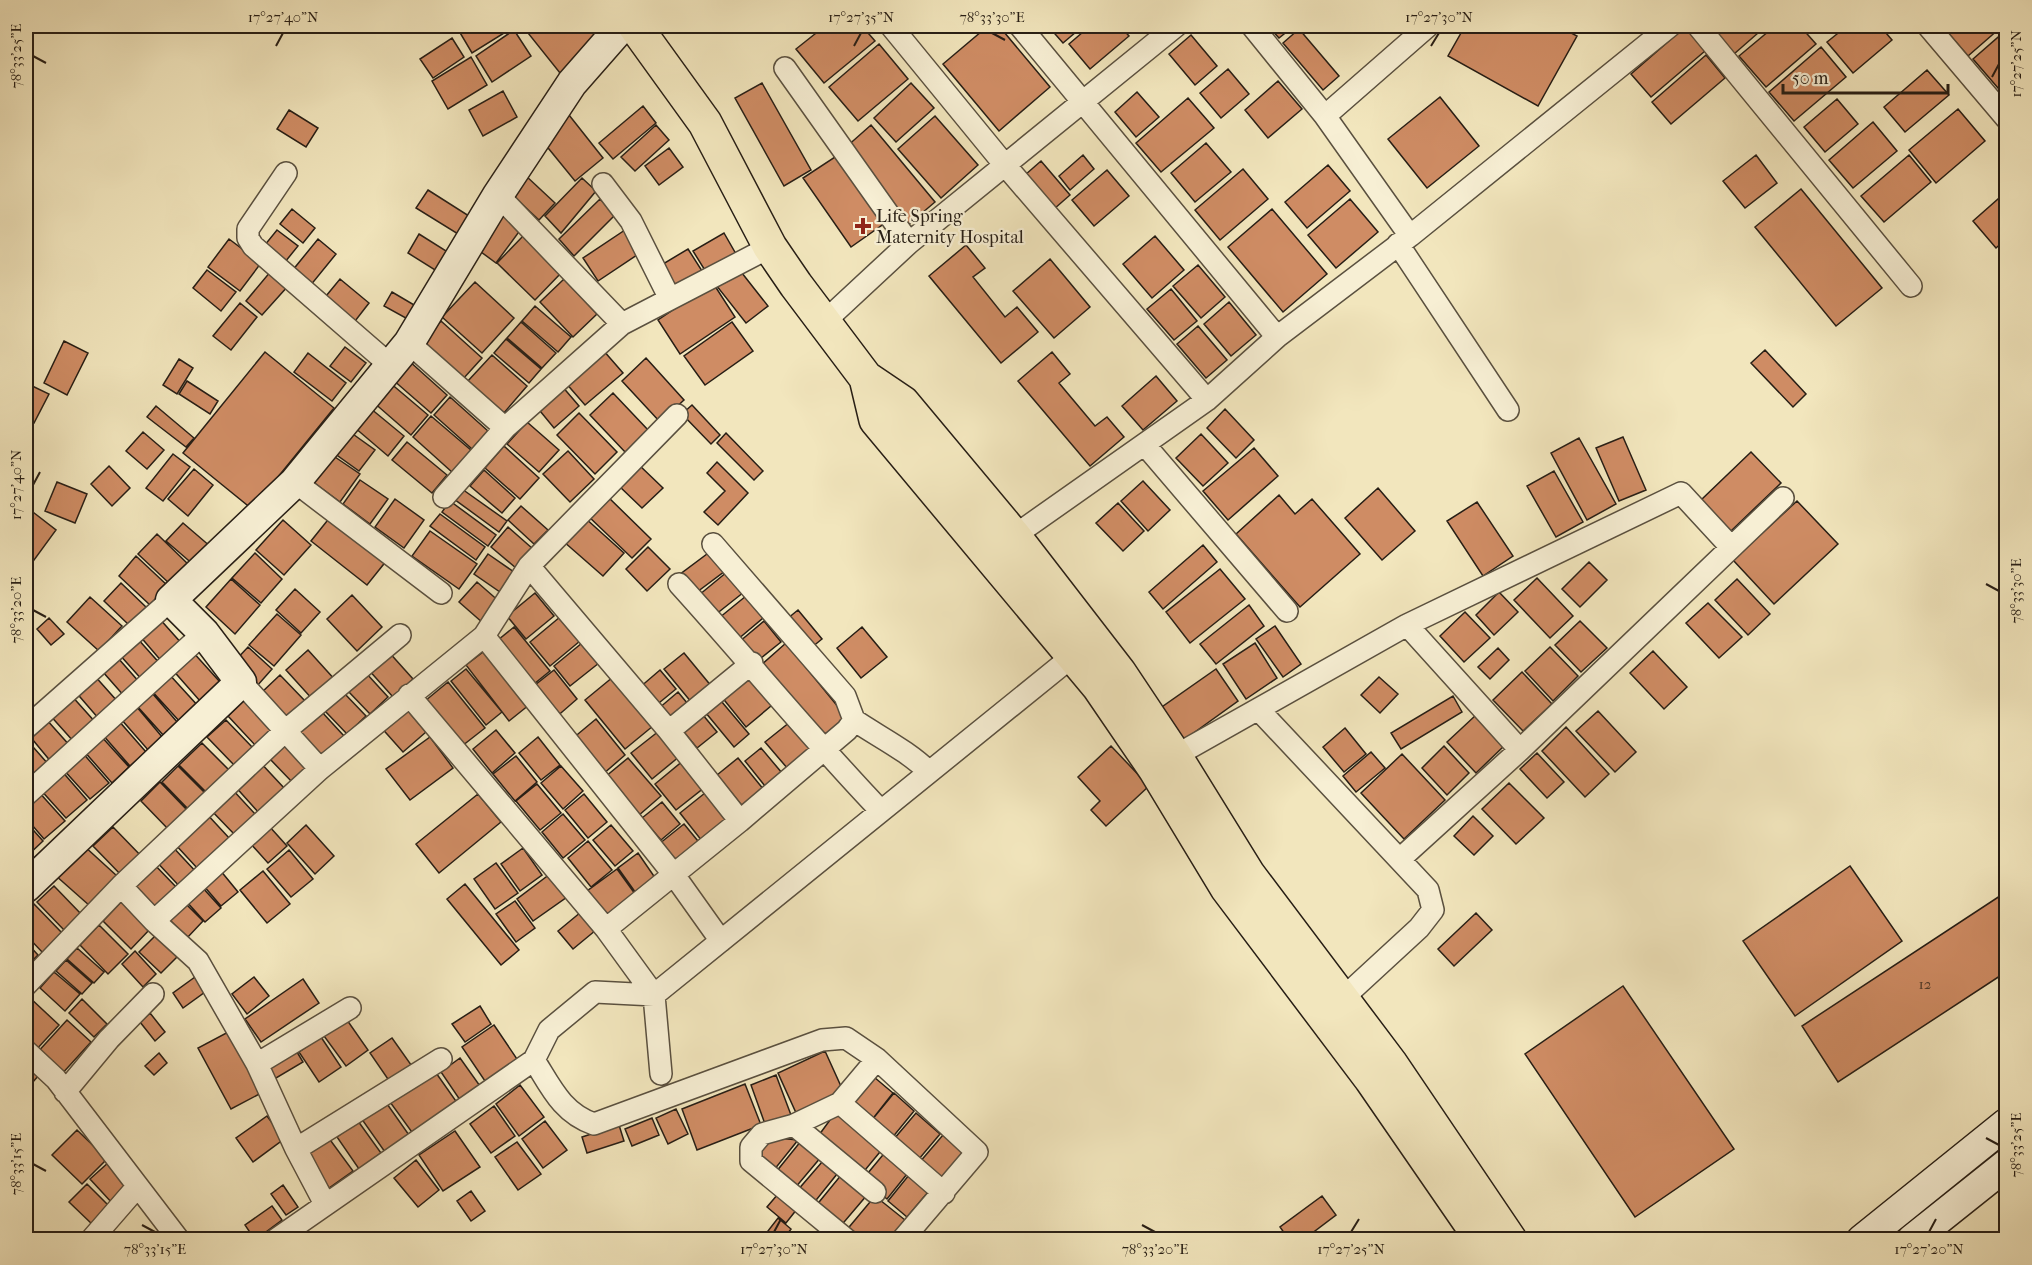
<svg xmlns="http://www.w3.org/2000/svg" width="2032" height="1265" font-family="'IM FELL French Canon',serif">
<rect width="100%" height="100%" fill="#f2e6bd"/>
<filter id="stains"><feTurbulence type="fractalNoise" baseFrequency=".00333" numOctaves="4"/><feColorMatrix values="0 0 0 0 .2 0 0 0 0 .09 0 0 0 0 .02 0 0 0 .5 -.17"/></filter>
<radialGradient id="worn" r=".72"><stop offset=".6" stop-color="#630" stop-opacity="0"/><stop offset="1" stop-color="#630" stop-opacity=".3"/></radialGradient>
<!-- building -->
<path fill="#cf8c64" stroke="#271e15" stroke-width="1.5" d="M468,26H507L509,30L472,53L459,31Z
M538,26H588L600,41L560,73L528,33Z
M825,26H862L875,41L824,83L796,49Z
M988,26H999L1050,87L999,131L943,64Z
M1048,26H1083L1063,43Z
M1090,26H1120L1129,36L1090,69L1069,44Z
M1268,26H1294L1279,38Z
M1465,26H1558L1577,36L1538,106L1448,56Z
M1711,26H1752L1758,33L1734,54Z
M1775,26H1800L1816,44L1766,87L1739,56Z
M1847,26H1880L1892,40L1853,73L1827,42Z
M1942,26H1996L1999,29L1968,56Z
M1685,27L1705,51L1651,97L1631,74Z
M1299,29L1339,76L1323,90L1283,43Z
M514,30L531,56L492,82L476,56Z
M2004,32L2006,35V81L1998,88L1973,59Z
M1191,35L1217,66L1195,85L1169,54Z
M452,38L464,57L433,78L420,59Z
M879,44L908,79L858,121L829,87Z
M1821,47L1846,77L1794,121L1769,92Z
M1706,55L1725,78L1671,124L1652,102Z
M471,57L487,85L448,109L432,81Z
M1228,69L1249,94L1221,118L1200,93Z
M1927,70L1949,95L1905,132L1884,107Z
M1278,81L1302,109L1268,138L1245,110Z
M762,83L811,170L784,186L735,98Z
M911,83L934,108L896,142L874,118Z
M503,91L517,117L483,136L469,110Z
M1137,92L1159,117L1136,137L1115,112Z
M1440,97L1479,146L1427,188L1388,139Z
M1188,98L1214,128L1161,172L1136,143Z
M1837,99L1858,124L1825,152L1804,127Z
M643,106L656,123L613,159L599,143Z
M1958,109L1985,141L1936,183L1909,150Z
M289,110L318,128L306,147L277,129Z
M569,115L603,158L575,181L540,138Z
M935,116L978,165L941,198L898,149Z
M1873,122L1897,151L1853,188L1829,160Z
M656,125L669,140L635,171L621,157Z
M871,125L935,202L908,225L845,148Z
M1206,143L1231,172L1195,202L1171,173Z
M669,148L683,167L659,185L645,166Z
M838,155L885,223L851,247L803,178Z
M1083,155L1094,169L1070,190L1059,176Z
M1756,155L1777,183L1745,208L1723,181Z
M1909,155L1931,182L1884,222L1861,196Z
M1041,161L1070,195L1054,209L1025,175Z
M1328,165L1350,191L1307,228L1285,202Z
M1243,169L1268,199L1220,240L1195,210Z
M1107,170L1129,196L1094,226L1072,200Z
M525,175L555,203L539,220L509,192Z
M582,178L596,191L561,233L545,216Z
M1801,189L1882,288L1836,326L1755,227Z
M428,190L469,216L458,234L416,208Z
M2006,192V239L1996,248L1973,221Z
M600,199L615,215L574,256L559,239Z
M1350,199L1378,232L1336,268L1308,235Z
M292,209L315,228L303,243L280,224Z
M1272,209L1327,274L1283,312L1228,247Z
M502,215L521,229L496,263L477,249Z
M277,230L298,246L285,262L264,246Z
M625,230L640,253L598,281L583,258Z
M724,233L736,254L706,272L693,251Z
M419,234L454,256L443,275L408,253Z
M524,235L562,272L535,300L497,263Z
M1155,236L1184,270L1152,298L1123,264Z
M229,239L261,263L240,291L208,267Z
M318,239L336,254L310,286L292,271Z
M966,245L985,268L973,277L1005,317L1017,307L1038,332L1001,363L929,276Z
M688,249L704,274L674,293L658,267Z
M1050,259L1090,307L1054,338L1013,291Z
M1198,265L1225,297L1201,318L1173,286Z
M738,268L768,306L746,323L716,285Z
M207,270L236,292L221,311L193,288Z
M271,271L288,286L262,315L246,301Z
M340,279L369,303L352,325L322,301Z
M564,279L597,314L573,337L540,302Z
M475,282L514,318L482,353L442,317Z
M713,283L735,317L680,354L658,320Z
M1171,289L1197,321L1174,340L1147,309Z
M392,292L421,309L413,322L384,306Z
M1229,302L1256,335L1231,356L1204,324Z
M240,303L257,317L231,350L213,336Z
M535,306L571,337L558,352L522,321Z
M441,321L482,358L463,379L422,341Z
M521,322L556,353L542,368L507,338Z
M732,322L753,351L705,385L684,356Z
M1198,326L1227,360L1206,378L1177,344Z
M506,339L541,369L529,383L494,353Z
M64,341L88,353L67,395L44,383Z
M345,347L366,363L351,382L330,366Z
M603,350L623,373L585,405L565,382Z
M1765,350L1806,394L1793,407L1751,363Z
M265,352L334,408L252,509L183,453Z
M1052,352L1070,374L1059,383L1095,426L1107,417L1124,437L1090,466L1018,381Z
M308,353L346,383L332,401L294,372Z
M492,355L527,386L503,414L467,382Z
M646,358L684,400L660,422L622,381Z
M179,359L193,368L177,394L163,385Z
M408,360L447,395L431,413L392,379Z
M1156,376L1177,401L1143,430L1122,406Z
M187,381L218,401L210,414L179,394Z
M389,382L428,415L411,435L372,401Z
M26,383L49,394L34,423L26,419Z
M561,385L579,406L554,428L536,406Z
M613,393L649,431L626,453L590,415Z
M450,397L488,431L472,449L434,415Z
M692,405L720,435L711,444L682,414Z
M156,406L194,438L186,447L147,417Z
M370,408L404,436L388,456L354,427Z
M1225,409L1254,440L1236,458L1207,428Z
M579,413L617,452L595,474L557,435Z
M431,416L472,451L453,473L413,437Z
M527,422L559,450L539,472L507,444Z
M143,432L164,450L147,469L126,451Z
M350,432L375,450L359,471L334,453Z
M726,433L763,471L754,480L717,443Z
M1201,434L1228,463L1203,486L1176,458Z
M1623,437L1646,490L1619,501L1596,448Z
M1579,438L1616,504L1587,520L1551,453Z
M407,442L447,475L432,493L392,460Z
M504,446L539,478L520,499L485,468Z
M1254,448L1278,476L1228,520L1203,491Z
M568,451L594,479L570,502L543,474Z
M1751,452L1781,483L1731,531L1701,500Z
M173,454L190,467L163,501L146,488Z
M332,455L360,474L340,502L313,482Z
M717,462L748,493L718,525L704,512L725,491L707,473Z
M638,464L663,488L642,508L618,485Z
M109,466L130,488L112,506L91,484Z
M194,469L213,485L188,516L168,499Z
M484,470L515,498L502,513L470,486Z
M1554,471L1583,522L1556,537L1527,486Z
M360,480L388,499L370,524L343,504Z
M1143,481L1170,510L1148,531L1121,501Z
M57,482L87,494L75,523L45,511Z
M1378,488L1415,531L1382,560L1345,518Z
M462,489L507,521L499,532L454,499Z
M605,494L651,539L632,558L586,514Z
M1279,495L1295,514L1312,499L1360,554L1300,607L1236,534Z
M395,499L424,520L404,548L375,527Z
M450,501L496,535L488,546L442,512Z
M1797,501L1838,544L1774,604L1733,560Z
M1477,502L1513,556L1483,576L1447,521Z
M1118,503L1144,531L1123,551L1096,523Z
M521,506L548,530L534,544L508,520Z
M29,509L56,530L26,571V513Z
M440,514L485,547L476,560L430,526Z
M331,516L387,560L367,585L311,541Z
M584,517L624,553L603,576L563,541Z
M283,520L311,545L284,575L256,550Z
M183,523L211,547L195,566L166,541Z
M508,527L533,549L516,568L491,547Z
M430,531L477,564L459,589L412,556Z
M157,534L190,566L171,585L138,554Z
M1203,545L1217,562L1163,609L1149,592Z
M648,547L670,569L647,591L626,569Z
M711,551L725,571L693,595L679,575Z
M255,553L282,579L261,603L232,578Z
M488,554L514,572L500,592L474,574Z
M136,556L168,586L150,605L119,576Z
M1589,562L1607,580L1580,607L1562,589Z
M1220,569L1245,599L1190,643L1166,612Z
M727,572L744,592L715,615L699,595Z
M1537,578L1573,616L1550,638L1514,600Z
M231,579L260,605L235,634L206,607Z
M1737,579L1770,614L1748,635L1715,600Z
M477,582L501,603L483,623L459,602Z
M121,583L147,608L130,626L104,601Z
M295,589L320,612L301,633L276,610Z
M1499,592L1518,612L1494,635L1476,615Z
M535,593L554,616L526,639L507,616Z
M352,595L382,627L357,651L327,619Z
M746,596L763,618L737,640L719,618Z
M90,597L122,626L99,651L67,622Z
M1708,603L1742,637L1719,658L1686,623Z
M1249,605L1264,626L1216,664L1200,644Z
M798,610L822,639L806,652L782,623Z
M1465,612L1490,638L1464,662L1440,636Z
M277,614L301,635L274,666L249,645Z
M158,617L183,645L163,663L139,635Z
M560,617L580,641L550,666L530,642Z
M49,618L64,634L51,645L37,629Z
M764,621L781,642L756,662L739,642Z
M1580,621L1607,648L1581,672L1555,645Z
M1275,626L1301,664L1283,677L1256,639Z
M514,627L550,671L529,688L493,644Z
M862,627L887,657L861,678L837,648Z
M137,638L162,666L144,682L119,654Z
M582,643L599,663L570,686L554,666Z
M786,643L848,719L821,741L760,666Z
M1255,643L1277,678L1246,699L1223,664Z
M491,646L534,701L509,721L466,665Z
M248,647L272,669L257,686L233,663Z
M1550,647L1578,676L1553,701L1525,671Z
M1498,648L1509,660L1490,679L1478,667Z
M191,650L220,682L200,701L171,668Z
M308,650L336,681L314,701L286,670Z
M387,650L413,679L393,697L367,668Z
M1653,651L1687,687L1664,709L1630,673Z
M684,653L712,687L692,703L664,669Z
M118,658L140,683L125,697L103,672Z
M466,669L502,712L486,725L451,681Z
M1216,669L1238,701L1181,742L1159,709Z
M554,670L577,699L554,719L530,689Z
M660,670L676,689L654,707L639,688Z
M752,671L777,701L746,727L721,696Z
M1522,672L1552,704L1523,731L1493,700Z
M168,673L199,707L181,723L150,689Z
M366,673L388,697L370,714L348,691Z
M93,674L118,702L99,719L74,690Z
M280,675L307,703L288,722L260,694Z
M613,677L653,726L625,749L585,700Z
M1379,677L1398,694L1380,713L1361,695Z
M448,682L485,728L462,746L425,701Z
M678,692L692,709L671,726L658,709Z
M152,693L178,723L164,736L137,706Z
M344,693L366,716L347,734L325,711Z
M70,694L96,723L74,742L48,713Z
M716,695L749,734L734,747L701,707Z
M1453,696L1462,712L1401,749L1391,733Z
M247,697L275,727L256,746L228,716Z
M403,705L426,732L403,752L379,725Z
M136,706L163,738L149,751L121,719Z
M698,709L717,732L697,748L678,725Z
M321,711L344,736L320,757L298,733Z
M1598,711L1636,752L1615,772L1576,731Z
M1476,715L1505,745L1476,773L1447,742Z
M46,719L71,747L52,763L28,734Z
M596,719L625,755L602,775L572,739Z
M118,720L146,752L130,766L102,734Z
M226,720L253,748L235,766L207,737Z
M790,722L812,749L788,769L765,742Z
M1566,727L1609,774L1585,797L1542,751Z
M1345,728L1366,754L1344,772L1323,747Z
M496,730L515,753L492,773L473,749Z
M659,731L680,756L652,779L631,753Z
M100,735L129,767L112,783L83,750Z
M430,737L453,768L410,800L386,769Z
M538,737L560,765L541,780L519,753Z
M26,739L49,765L26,784Z
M202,743L231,772L208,794L179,765Z
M285,743L309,768L293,783L269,758Z
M1111,746L1149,786L1106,826L1091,810L1100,801L1078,777Z
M1444,746L1469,773L1447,795L1422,768Z
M761,748L782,773L765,786L745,761Z
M81,751L109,783L90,799L62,768Z
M1371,752L1385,768L1356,792L1343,776Z
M1537,753L1564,782L1547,798L1520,769Z
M1402,754L1445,800L1404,839L1361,793Z
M516,756L537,782L515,801L493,774Z
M628,758L661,796L638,816L605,777Z
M738,758L764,790L743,807L717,775Z
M258,760L285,789L259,813L233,784Z
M684,760L705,787L676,810L655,784Z
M178,766L207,795L190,811L162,782Z
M561,766L583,791L563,809L541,783Z
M60,769L87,800L66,818L39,788Z
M160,782L188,811L169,830L141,801Z
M1509,783L1544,818L1516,844L1482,809Z
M537,784L561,813L540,830L516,801Z
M231,788L256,815L235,835L209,808Z
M710,789L732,816L702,841L680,813Z
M37,790L65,821L44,839L26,818V800Z
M478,794L501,822L439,873L416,844Z
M584,794L607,822L588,838L565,810Z
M662,802L680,824L661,840L642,818Z
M205,812L230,839L198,869L174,843Z
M563,814L585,840L563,858L542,832Z
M1473,816L1493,836L1474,855L1454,836Z
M26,822L43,841L26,857Z
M684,824L702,846L677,866L659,844Z
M306,825L334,856L315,874L287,843Z
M611,825L633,851L615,866L593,840Z
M269,826L287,846L268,863L250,843Z
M113,827L144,859L124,878L93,846Z
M588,841L612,870L591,887L568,858Z
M170,844L198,874L182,889L154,859Z
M83,845L117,876L90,906L55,875Z
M523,848L542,875L520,891L501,864Z
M289,850L313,879L291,897L267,869Z
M638,853L658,882L638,896L618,868Z
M151,861L178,889L157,909L130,881Z
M496,863L518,893L495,909L474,879Z
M1850,866L1902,941L1795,1016L1743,941Z
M617,869L638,898L608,920L587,891Z
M220,870L238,892L221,906L203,885Z
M263,871L290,904L267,923L240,890Z
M550,874L567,897L533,921L517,899Z
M465,884L519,950L501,965L447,899Z
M54,886L82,915L65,931L37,902Z
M202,887L221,908L205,922L186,901Z
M2006,892V972L1838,1082L1802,1026Z
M123,900L151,928L131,949L103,921Z
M182,900L203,921L187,938L166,916Z
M515,901L535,928L516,942L496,914Z
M34,904L63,934L43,953L26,935V913Z
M581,912L596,930L573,949L558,931Z
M1476,913L1492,930L1454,966L1438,949Z
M99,925L128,954L108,974L80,945Z
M158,933L179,955L161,973L139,952Z
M26,942L38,955L26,967Z
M77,948L104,972L94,983L67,959Z
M135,951L156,974L143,987L122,964Z
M66,960L92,983L82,994L56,971Z
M54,972L80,994L65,1011L40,988Z
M195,977L205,992L183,1008L173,993Z
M254,977L269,996L247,1014L232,994Z
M303,979L319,1003L261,1042L245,1019Z
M1623,986L1734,1149L1635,1217L1525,1054Z
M28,996L59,1025L35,1051L26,1042V999Z
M82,999L107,1024L94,1037L69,1013Z
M480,1006L491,1024L465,1042L452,1024Z
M150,1013L165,1032L155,1041L140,1022Z
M67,1020L91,1042L60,1076L36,1054Z
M347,1020L368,1050L346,1066L324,1036Z
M494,1025L519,1062L487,1084L462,1047Z
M232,1030L265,1091L231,1109L198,1048Z
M321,1037L341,1067L319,1082L299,1052Z
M392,1038L414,1069L392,1085L370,1053Z
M294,1047L303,1062L271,1081L262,1066Z
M825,1051L844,1093L797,1115L778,1073Z
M159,1053L167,1063L154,1075L145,1066Z
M460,1058L480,1086L460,1100L441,1072Z
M26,1062L39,1075L26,1090Z
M434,1070L458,1104L414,1135L390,1102Z
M868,1072L893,1093L871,1121L846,1100Z
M776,1075L791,1115L765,1124L751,1085Z
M745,1084L761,1125L697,1150L682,1109Z
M520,1085L544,1117L519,1136L496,1104Z
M894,1093L914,1111L892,1138L871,1121Z
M385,1101L409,1135L385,1152L361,1118Z
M494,1106L515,1136L491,1153L470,1124Z
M676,1109L688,1134L668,1144L656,1118Z
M838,1109L884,1147L861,1175L819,1135Z
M916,1113L940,1134L919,1159L894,1139Z
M267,1116L284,1139L253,1162L236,1138Z
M652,1118L659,1135L632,1146L625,1129Z
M358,1121L381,1153L359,1169L337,1137Z
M545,1121L567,1150L543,1168L522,1139Z
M619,1125L624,1141L587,1153L582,1137Z
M77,1130L107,1159L82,1184L52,1155Z
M455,1131L480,1167L443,1191L419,1155Z
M943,1135L966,1154L943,1183L919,1163Z
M328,1137L353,1171L329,1188L305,1154Z
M768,1137L798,1140L774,1170L753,1152Z
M801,1141L821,1157L795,1188L776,1172Z
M517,1142L541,1174L518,1190L495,1157Z
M887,1150L911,1169L887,1199L863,1179Z
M416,1160L439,1190L418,1207L394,1178Z
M109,1162L132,1187L113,1204L90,1179Z
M822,1162L837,1174L813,1204L797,1191Z
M842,1174L867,1195L839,1228L815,1207Z
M909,1175L929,1191L907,1217L888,1201Z
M87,1184L111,1208L94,1226L69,1202Z
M283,1185L298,1207L286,1215L271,1194Z
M471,1191L485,1211L471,1221L457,1201Z
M778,1194L797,1209L786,1223L767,1207Z
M875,1196L905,1220L889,1240H854L845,1232Z
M1322,1196L1336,1215L1303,1240H1289L1280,1227Z
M272,1206L282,1220L255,1240L245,1225Z
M778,1218L791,1229L783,1240H761Z"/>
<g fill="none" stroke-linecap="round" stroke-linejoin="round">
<defs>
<path id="street" d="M891,26L1004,164L1207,400
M1020,26L1277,337
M1252,26L1325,116L1410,236
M1698,26L1911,286
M1928,26L2006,118
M785,68L909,243
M1325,116L1428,26
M286,173L248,229V238L253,246L390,365
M603,184L631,221L670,299
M498,195L622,324
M1398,244L1508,410
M824,322L909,243L1176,26
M409,343L505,428
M1145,445L1287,611
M295,482L441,593
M444,497L505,428L622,324L770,247
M1014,536L1207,400L1277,337L1410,236L1670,26
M529,566L669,731L740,821
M679,584C747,659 811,738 881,811
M1407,625L1520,750
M484,636L674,875L721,941
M241,682L320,769
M409,695L606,929L654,995L661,1074
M1259,710L1428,890L1433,910L1419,928L1343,998
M854,720C879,737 908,751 929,772
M26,728L171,600
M669,731L752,663
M1175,756L1407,625L1681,493L1730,546
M26,795L204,633
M1400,859L1520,750L1783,498
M121,886L154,921L198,961L257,1064L296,1149L325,1204
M154,921L320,769L484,636L529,566L677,415
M606,929L740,821L847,730L854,720L845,696L713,544
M26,985L121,886L285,731L400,635
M26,1051L56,1079L179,1240
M534,1060C551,1087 562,1113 594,1124L822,1040L846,1038L877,1059L977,1152L902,1240
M257,1064L350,1008
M65,1092L109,1039L153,994
M840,1103L944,1193
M794,1125L875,1192
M296,1149L441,1059
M91,1240L137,1187
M275,1240L534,1060L549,1030L595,992L654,995L1074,655
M847,1240L751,1161V1147L762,1134L794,1125L840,1103L877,1059"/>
<path id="secondary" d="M26,887L241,682L204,633L171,600L295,482L409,343L498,195L572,83L622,26
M1862,1240L2006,1124
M1912,1240L2006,1165"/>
<path id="primary" d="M635,26L705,123L770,247L796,285L866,378L903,403L1014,536L1119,672L1175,756L1248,874L1391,1064L1510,1240
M866,378L876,420L1099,687L1155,769L1227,888L1371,1079L1482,1240"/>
</defs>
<!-- street casing -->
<use href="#street" stroke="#5a503f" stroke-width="24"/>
<!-- secondary casing -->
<use href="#secondary" stroke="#271e15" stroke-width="33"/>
<!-- primary casing -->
<use href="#primary" stroke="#271e15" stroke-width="36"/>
<!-- street -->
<use href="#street" stroke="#f7efd4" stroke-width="21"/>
<!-- secondary -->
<use href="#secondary" stroke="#f7efd4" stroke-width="30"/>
<!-- primary -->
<use href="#primary" stroke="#f2e6bd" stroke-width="33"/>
</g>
<!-- ticks -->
<path fill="none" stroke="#271e15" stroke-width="2" d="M992,33L1005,40M276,46L283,33M854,46L861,33M1431,46L1439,33M33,56L46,63M1992,77L1999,64M33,485L40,472M1986,584L1999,591M33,610L46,617M1986,1138L1999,1145M33,1164L46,1171M142,1225L155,1232M1142,1225L1155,1232M774,1232L781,1219M1351,1232L1359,1219M1929,1232L1936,1219"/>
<!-- markers -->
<path fill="#8f2418" stroke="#f7efd4" stroke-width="2" d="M860 217h6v6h6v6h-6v6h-6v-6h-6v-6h6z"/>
<g text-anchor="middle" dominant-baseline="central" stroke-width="4.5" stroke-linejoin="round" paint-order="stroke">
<!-- number labels -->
<g font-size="15" fill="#513a29">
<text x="1925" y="984">12</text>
</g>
<!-- poi labels -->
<g font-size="18" fill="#271e15" stroke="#f7efd4" text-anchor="start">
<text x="876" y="216">Life Spring<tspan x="876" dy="21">Maternity Hospital</tspan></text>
</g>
</g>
<!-- margin -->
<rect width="2032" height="1265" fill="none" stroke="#f2e6bd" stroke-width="66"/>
<!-- scale -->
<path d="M1783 84v9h165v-9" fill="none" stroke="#271e15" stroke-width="3"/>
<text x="1792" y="84" font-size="18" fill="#271e15" stroke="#f7efd4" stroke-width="4.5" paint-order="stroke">50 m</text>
<rect x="33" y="33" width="1966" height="1199" fill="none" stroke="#271e15" stroke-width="2"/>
<g font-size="15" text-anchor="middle" fill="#271e15">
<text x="283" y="22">17°27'40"N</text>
<text x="861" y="22">17°27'35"N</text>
<text x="992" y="22">78°33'30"E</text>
<text x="1439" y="22">17°27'30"N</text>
<text transform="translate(16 56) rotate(-90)" y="5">78°33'25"E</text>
<text transform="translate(2016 64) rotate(-90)" y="5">17°27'25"N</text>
<text transform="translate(16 485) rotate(-90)" y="5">17°27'40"N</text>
<text transform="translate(2016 591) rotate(-90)" y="5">78°33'30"E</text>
<text transform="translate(16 610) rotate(-90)" y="5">78°33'20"E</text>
<text transform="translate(2016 1145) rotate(-90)" y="5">78°33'25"E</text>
<text transform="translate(16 1164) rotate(-90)" y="5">78°33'15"E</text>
<text x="155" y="1254">78°33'15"E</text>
<text x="774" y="1254">17°27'30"N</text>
<text x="1155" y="1254">78°33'20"E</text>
<text x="1351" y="1254">17°27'25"N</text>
<text x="1929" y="1254">17°27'20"N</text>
</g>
<rect width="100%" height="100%" filter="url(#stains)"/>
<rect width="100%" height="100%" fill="url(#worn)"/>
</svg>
